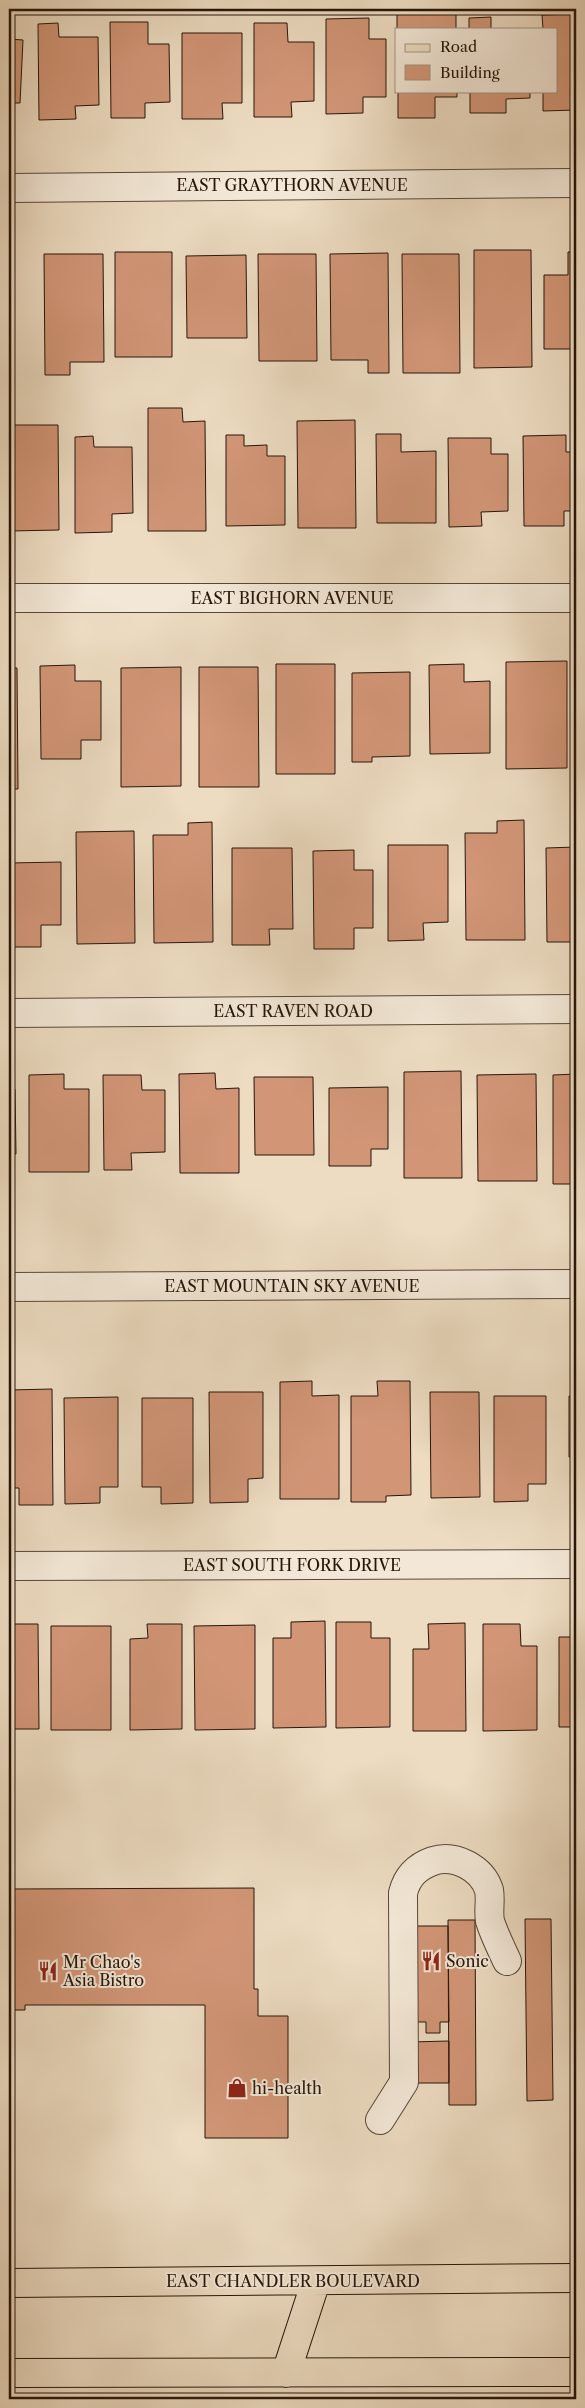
<svg xmlns="http://www.w3.org/2000/svg" width="585" height="2408" font-family="'Libre Caslon Text',serif">
<rect width="100%" height="100%" fill="#eddcc2"/>
<filter id="stains"><feTurbulence type="fractalNoise" baseFrequency=".004" numOctaves="4"/><feColorMatrix values="0 0 0 0 .2 0 0 0 0 .09 0 0 0 0 .02 0 0 0 .5 -.17"/></filter>
<radialGradient id="worn" r=".72"><stop offset=".6" stop-color="#630" stop-opacity="0"/><stop offset="1" stop-color="#630" stop-opacity=".3"/></radialGradient>
<!-- building -->
<path fill="#d29677" stroke="#26150a" d="M397,9H456V29H397Z
M576,14V110L543,111V91H556V29H543L542,15Z
M491,17V29H469V18Z
M369,18V39H386V97H363V113L326,114V19Z
M110,22H148V44H169L170,102L145,103V118H111Z
M58,23L59,37H98L99,105L75,106L76,119L39,120L38,24Z
M254,23H287L288,42H314V101L291,102L292,117H254Z
M182,33H242V103H222L223,119H182Z
M9,39L23,40L20,103H9Z
M398,91H457V97H435V118H398Z
M470,91H530V98L506,99V113H470Z
M474,250H531L532,367L474,368Z
M115,252H172V357H115Z
M568,252H576V349H544V275H568Z
M388,253L389,373H368V360H331L330,254Z
M44,254H103L104,362H70V375H45Z
M258,254H316L317,361H259Z
M402,254H459L460,373H403Z
M246,255L247,338H187L186,256Z
M148,408H182L183,422L205,421L206,531H148Z
M355,420L356,528H298L297,421Z
M9,425H58L59,530L9,531Z
M376,434H401V452L436,451V523H377Z
M226,435H244V446L267,445V456H285V525L226,526Z
M566,435V452H576V511H564V526H524L523,436Z
M93,436L94,447H132L133,513L112,514V532L75,533V437Z
M448,438H491V454H508V511L481,512L482,526L449,527Z
M567,661V768L506,769V662Z
M276,664H335V774H276Z
M464,664V682L490,681V753L430,754L429,665Z
M75,665V681H101V740H81V759H41L40,666Z
M181,667V786L121,787V668Z
M199,667H258L259,787H199Z
M9,668H17L18,789H9Z
M410,672V756L372,757V762H352V673Z
M524,820L525,940H466L465,833H497V821Z
M212,822L213,942L154,943L153,835H188V823Z
M134,831L135,943L77,944L76,832Z
M388,845H448V922L423,923L424,940L388,941Z
M576,847V942H547L546,848Z
M232,848H292L293,929H269L270,945H232Z
M354,850V870H373V928H354V949H314L313,851Z
M61,862V925H41V947H9V863Z
M461,1071L462,1178H404V1072Z
M215,1073L216,1089L239,1088V1173H180L179,1074Z
M64,1074V1089H89V1172H29V1075Z
M536,1074L537,1181H478L477,1075Z
M576,1074V1184H553V1075Z
M103,1075H141L142,1090H165V1152L131,1153L132,1170H104Z
M254,1077H313L314,1155H255Z
M388,1087V1149H371V1166H329V1088Z
M9,1089H15L16,1154H9Z
M312,1381V1396L339,1395V1499H280V1382Z
M377,1381H410L411,1495L386,1496V1502H351V1396H378Z
M52,1389L53,1505H19V1488H9V1390Z
M209,1392H263V1478L248,1479V1502L210,1503Z
M430,1392H479L480,1497L431,1498Z
M494,1396H546V1484H528V1501L494,1502Z
M569,1396H576V1457H569Z
M118,1397V1487H100V1503L65,1504L64,1398Z
M142,1398H193V1503L161,1504V1487H142Z
M325,1621L326,1727L273,1728V1638H291V1622Z
M336,1622H371V1638H390V1727L336,1728Z
M576,1622V1727H559V1637H576Z
M465,1623L466,1731H413V1649H429L428,1624Z
M9,1624H38L39,1729H9Z
M147,1624H182V1729L130,1730V1639L148,1638Z
M483,1624H520L521,1646H537V1730L483,1731Z
M255,1625V1729L195,1730L194,1626Z
M51,1626H111V1730H51Z
M254,1888V1989H258V2016H288V2138H205V2005H25V2010H9V1889Z
M525,1919H551L553,2100L527,2101Z
M448,1920H475L476,2105H449Z
M413,1926H448L449,2022H440V2033H426V2022H410Z
M449,2041V2083H410V2042Z"/>
<g fill="none" stroke-linecap="round" stroke-linejoin="round">
<defs>
<path id="minor" d="M9,188L576,183
M9,598H576
M9,1013L576,1009
M9,1287L576,1284
M9,1566L576,1564
M380,2120L404,2082L403,1893C407,1877 416,1867 433,1861C455,1854 482,1868 489,1890C491,1900 488,1911 490,1921C494,1934 501,1948 507,1961"/>
<path id="major" d="M9,2283L576,2278
M9,2373L576,2372
M286,2373L316,2281"/>
</defs>
<!-- minor casing -->
<use href="#minor" stroke="#584738" stroke-width="30"/>
<!-- major casing -->
<use href="#major" stroke="#26150a" stroke-width="30"/>
<!-- minor -->
<use href="#minor" stroke="#f3e8d7" stroke-width="28"/>
<!-- major -->
<use href="#major" stroke="#eddcc2" stroke-width="28"/>
</g>
<!-- icons -->
<defs>
<symbol id="restaurant-bare" viewBox="-9 -9 18 18"><path d="M-5-6h1v4h1v-4h1v4h1v-4h1v5L-1.5 .5V6h-2V.5L-5-1ZM5-6V6H3V1.5H1.5Q1.5-4 5-6Z" fill="#8f2418" stroke="#f3e8d7" stroke-width="2.5" paint-order="stroke"/></symbol>
<symbol id="shop-bare" viewBox="-9 -9 18 18"><path d="M-5-2.5h2.3a2.7 3.5 0 0 1 5.4 0H5L5.5 6h-11ZM-1.5-2.5h3a1.5 2.3 0 0 0-3 0Z" fill="#8f2418" stroke="#f3e8d7" stroke-width="2.5" paint-order="stroke"/></symbol>
</defs>
<g fill-rule="evenodd">
<use href="#restaurant-bare" x="417" y="1947" width="28" height="28"/>
<use href="#restaurant-bare" x="34" y="1957" width="28" height="28"/>
<use href="#shop-bare" x="223" y="2074" width="28" height="28"/>
</g>
<g text-anchor="middle" dominant-baseline="central" stroke-width="4" stroke-linejoin="round" paint-order="stroke">
<!-- street labels -->
<g font-size="16" fill="#26150a" stroke="#f3e8d7">
<text x="292" y="185">EAST GRAYTHORN AVENUE</text>
<text x="292" y="598">EAST BIGHORN AVENUE</text>
<text x="293" y="1011">EAST RAVEN ROAD</text>
<text x="292" y="1286">EAST MOUNTAIN SKY AVENUE</text>
<text x="292" y="1565">EAST SOUTH FORK DRIVE</text>
<text x="293" y="2281">EAST CHANDLER BOULEVARD</text>
</g>
<!-- poi labels -->
<g font-size="16" fill="#26150a" stroke="#f3e8d7" text-anchor="start">
<text x="446" y="1961">Sonic</text>
<text x="63" y="1962">Mr Chao's<tspan x="63" dy="18">Asia Bistro</tspan></text>
<text x="252" y="2088">hi-health</text>
</g>
</g>
<!-- margin -->
<rect width="585" height="2408" fill="none" stroke="#eddcc2" stroke-width="30"/>
<rect x="10" y="10" width="565" height="2388" fill="none" stroke="#26150a" stroke-width="2.5"/>
<rect x="15" y="15" width="555" height="2378" fill="none" stroke="#26150a"/>
<!-- legend -->
<rect x="395" y="28" width="162" height="65" fill="#f3e8d7" stroke="#a19485"/>
<rect x="405" y="44" width="25" height="8" fill="#eddcc2" stroke="#a19485"/>
<text x="440" y="52" font-size="15" fill="#26150a">Road</text>
<rect x="405" y="65" width="25" height="15" fill="#d29677" stroke="#a19485"/>
<text x="440" y="78" font-size="15" fill="#26150a">Building</text>
<rect width="100%" height="100%" filter="url(#stains)"/>
<rect width="100%" height="100%" fill="url(#worn)"/>
</svg>
